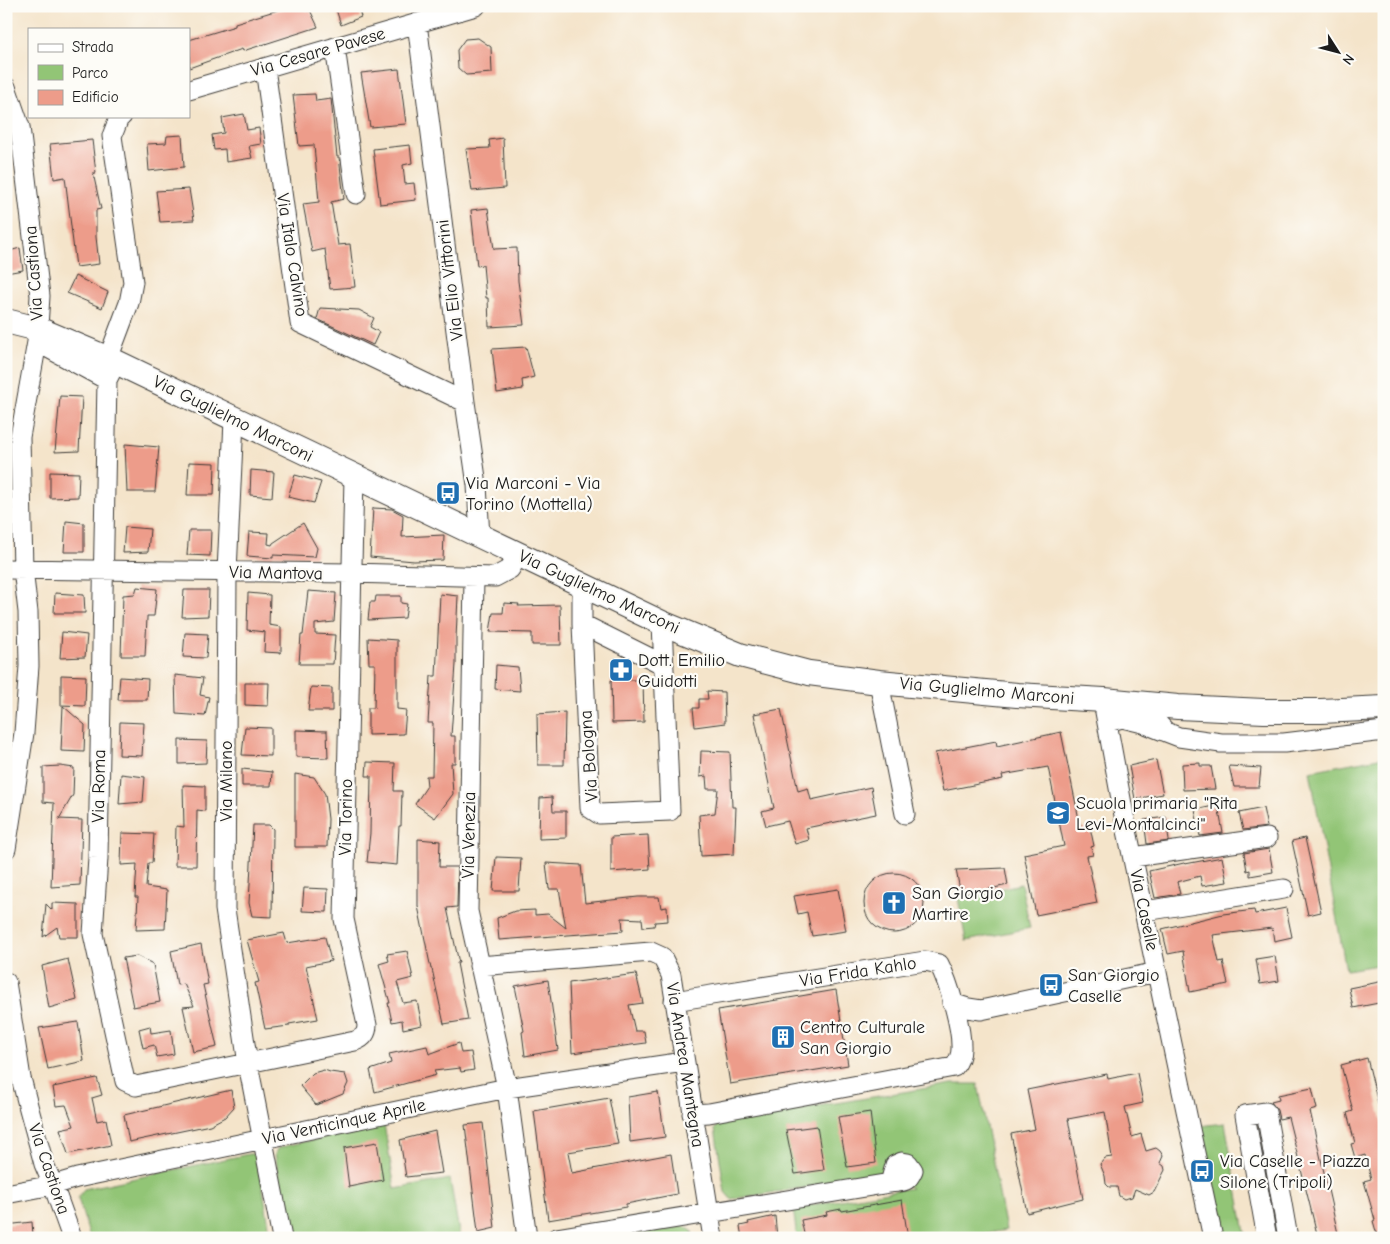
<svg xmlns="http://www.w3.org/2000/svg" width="1390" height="1244" font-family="'Comic Neue',sans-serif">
<rect width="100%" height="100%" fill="#fdfcf7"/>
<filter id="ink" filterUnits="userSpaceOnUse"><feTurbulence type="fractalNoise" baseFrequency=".02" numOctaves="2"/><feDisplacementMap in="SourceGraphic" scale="10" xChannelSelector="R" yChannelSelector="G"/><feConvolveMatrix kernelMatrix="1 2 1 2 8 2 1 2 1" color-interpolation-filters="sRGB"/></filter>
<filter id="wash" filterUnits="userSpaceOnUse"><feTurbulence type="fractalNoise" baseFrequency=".0096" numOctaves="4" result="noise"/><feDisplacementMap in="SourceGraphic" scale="20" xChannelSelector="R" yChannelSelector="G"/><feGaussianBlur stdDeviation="1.12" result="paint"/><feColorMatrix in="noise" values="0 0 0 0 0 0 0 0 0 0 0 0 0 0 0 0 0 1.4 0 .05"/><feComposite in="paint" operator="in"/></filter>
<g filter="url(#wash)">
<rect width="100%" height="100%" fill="#f4e4ca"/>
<!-- green -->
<path fill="#92c576" stroke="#577049" d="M1384,757V964L1346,970L1310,771Z
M1021,884L1030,928L966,941L958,898Z
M952,1084H978L1006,1230L961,1238H797L793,1208L911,1188L885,1170L872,1177L731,1199L725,1192L715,1129L720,1122Z
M1225,1123L1246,1238H1221L1199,1126Z
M384,1124L395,1189L450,1179L460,1238H290L275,1154L277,1149L281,1147Z
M249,1154H253L258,1159L271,1238H90L78,1198L84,1189Z
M684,1226L692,1231L693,1238H611Z"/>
<g id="blocks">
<!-- building -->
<path fill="#ed9c8a" d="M291,6H305L307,11L310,10L318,27L243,51L242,49L189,68V40L235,26V23Z
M335,6H358L361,17L341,25Z
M478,38L491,47L492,73L466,75L458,68L457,50L465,39Z
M399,69L406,124L370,127L361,73Z
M315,94L316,101L331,99L337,157H339L344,199L331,202L338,245L350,244L355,287L330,289L325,249L312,252L303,204L319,202L314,145L299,146L293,95Z
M244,114L247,130L259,128L261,144L249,146L252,158L226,162L225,149L214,150L212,135L224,133L222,118Z
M182,135L184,167L149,171L147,144L166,143L167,136Z
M503,138L505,188L472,191L466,149L490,148L489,140Z
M92,140L96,173H93L101,209L96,210V237L99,264L76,267L65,177L54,179L50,144Z
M410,145L412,163L403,165L405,184L414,183L416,200L380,204L373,149Z
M189,189L194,220L160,222L156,191Z
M488,208L494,249L517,248L518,281L524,325L489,327L488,298H486L483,265L477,266L471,210Z
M20,248L23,270L6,273V252Z
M75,276L108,292L102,308L67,293Z
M320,308L359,310L374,318L370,327L379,332L373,345L317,319Z
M526,347L534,377L522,380L523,389L497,393L492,349Z
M60,396L82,397L79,451L55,452Z
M125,444L159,447L155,492H127Z
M189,462L215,463L214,495H187Z
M251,470L274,472L272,497L250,495Z
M50,472L79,473L78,497L50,498Z
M295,475L321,482L314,503L288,497Z
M373,508L392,509L403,515L402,537L444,535L443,560L414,561L370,557Z
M66,521L84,523V552H64Z
M303,523L317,548L315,557L273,555V558L247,556L249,532L269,533L268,544L272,545L273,543Z
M125,527L150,529L148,552L123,553Z
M189,530H211L210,556L187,555Z
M137,587L157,589L154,616H147V618L145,656H121L123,595L135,594Z
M184,590H209L208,616L182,617Z
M308,591L336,593L334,622L315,624V634L335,635L333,664H299L301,635H303Z
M55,593L84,595L85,613H54Z
M248,593L270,595L269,625L281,627V653L264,652L265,632L247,630Z
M440,594L458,596L456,638V664L451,736H455V763H451L453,794L435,818L415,804L427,786L426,776H432L433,723H428L431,676H436Z
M376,596H401V603L407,604L405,618L368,620L370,602H375Z
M504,603L519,604L518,606L560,605L561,645H532V633L490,632L493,613H503Z
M62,632L87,635L85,657L60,658Z
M185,633L208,634L206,658L183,657Z
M368,638L397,640V709L406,710L404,734L368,735V708H374L375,664H369Z
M496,665L518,667L520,691L495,689Z
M61,675L86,676L85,706L61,705Z
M175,675L203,678L200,695L209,697L205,716L176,714Z
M120,677L148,679L147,700H118Z
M611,680H643L644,722L612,723Z
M245,683H269L268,706L245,705Z
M311,687L332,688V711H308Z
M707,691L724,692L725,723L695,727L693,708H699V699H708Z
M63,706L85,725L84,752L61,751Z
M781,709L798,791L808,788L811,800L871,787L876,814L806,828L809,840L795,844L788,821L766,826L762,811L774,808L754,714Z
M565,712L564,765H538L537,714Z
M120,722L144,723L142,756L119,755Z
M245,727L271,728V756L242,755Z
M296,730L327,731L328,758L296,757Z
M1061,732L1081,829L1090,827L1094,846L1091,847L1093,855L1087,856L1097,903L1036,915L1024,854L1064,846L1048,767L1002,775L1003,779L943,791L935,753L996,741L997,746Z
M179,740L207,741L206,763L179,764Z
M701,751L730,752L732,807H736L734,854L701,856L699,815L715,813L718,789H707L706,776L700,777Z
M1156,760L1163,794L1135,799L1129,766Z
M367,762L395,763L394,791H402L401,826H399L397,865L367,862L370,833L371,776H366Z
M1200,763V766H1211L1215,789L1183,790L1182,764Z
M60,766L74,768L73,795L59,819L82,820L80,885L51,887L54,803L43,802V767Z
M1229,766L1261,768L1259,787H1234Z
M242,769L272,772L271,786H242Z
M121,774L145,777L143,802L119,804Z
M295,774L314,777L325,794L328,819L327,847H295Z
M183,785L205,786V811L197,810L196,866H175L176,826L184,827Z
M552,797L553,811H566V838L539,839L540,798Z
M1218,805L1223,833L1200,836L1195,810Z
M1263,808L1267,827L1243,830L1239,813Z
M1166,817L1169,841L1147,844L1144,820Z
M253,825H269L273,829L272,917L252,916L249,903Z
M122,833L154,834L152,863H148L146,887L167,890L165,929L136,930L138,897H135L137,864L121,865Z
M648,835L650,869L611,872V837Z
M1305,838L1321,912L1308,915L1292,841Z
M418,839L440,841L439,867H458L457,907L447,908L459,963H457L468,1020L444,1024L432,969H431L418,906Z
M1269,849L1273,872L1250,876V870L1247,871L1244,853Z
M496,857L521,858L519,891H493Z
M1222,857L1227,882L1202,886L1200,876L1177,882L1180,894L1155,898L1149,871L1184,863L1185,864Z
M546,863L581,865L585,903L638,897H659L661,908L667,907L668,921L655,922L654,926L643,927L642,919L622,918L623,931L499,940L497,918L515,911L535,910V915L548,914L566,928L559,889H549Z
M1005,868L1008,885L961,895L956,870Z
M864 903a30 30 0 1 1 60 0a30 30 0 1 1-60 0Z
M304,888L328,889L327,912L302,911Z
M838,889L846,931L812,936L807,912L798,914L794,896Z
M52,903L78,904V937H59L57,927L43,937L46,904L52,910Z
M1286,908L1292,937L1274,941L1272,928L1213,935L1219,962L1223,961L1228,984L1190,992L1183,951L1168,954L1162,929L1223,914L1254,910L1255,914Z
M284,933L287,943L325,937L331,961L306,966L318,1019L289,1024V1026L265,1029L255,983L259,982L247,940Z
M201,944L208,984L203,985L217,1047L193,1052L183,1007L194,1006L184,984L177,985L171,951Z
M407,951L413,978L397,982L403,1003L417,1001L422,1025L403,1029L402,1020L392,1022L388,1003H390L379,964L389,961L387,954Z
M137,956L153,964L160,1002L133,1007L123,958Z
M1275,956L1279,981L1260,984L1256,959Z
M68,959L77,1000L49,1008L42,966Z
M636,974L643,1003L629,1005L635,1031H644L646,1043L572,1053L569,983Z
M548,980L558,1050L525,1056L522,1032L524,1031L515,986Z
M1384,981V1002L1353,1008L1349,988Z
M836,990L848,1065L730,1084L718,1010Z
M78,1022L84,1061L48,1069L39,1028Z
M150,1026L151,1033L171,1030L174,1054L157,1057L154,1045L143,1048L139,1029Z
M459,1043L461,1053L471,1052L474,1070L461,1072L460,1068L434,1071L436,1075L375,1092L370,1070L391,1063L389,1054L427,1046L429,1054Z
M1367,1058L1384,1128V1238H1378L1373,1221L1375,1220L1364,1181L1371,1179L1365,1155L1355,1158L1351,1144L1355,1143L1347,1113L1353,1111L1341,1065Z
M324,1070L330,1072L345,1074L348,1083L343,1094L316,1105L300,1086L313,1073Z
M1137,1073L1143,1103L1125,1107L1132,1137L1141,1134L1146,1151L1156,1148L1160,1151L1163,1156L1160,1163L1164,1166L1165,1170L1154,1192L1149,1195L1135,1189L1132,1197L1124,1199L1119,1196L1117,1187H1109L1106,1184L1105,1176L1100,1164L1105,1158L1112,1157L1105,1112L1068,1119L1083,1199L1027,1213L1011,1134L1035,1129L1027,1090L1107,1074L1108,1079Z
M97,1078L102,1095L92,1098L97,1121L106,1119L111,1145L68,1154L60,1129L74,1126L66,1105L56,1106L53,1087Z
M1312,1088L1317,1109L1310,1111L1339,1238H1318L1288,1117L1279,1119L1277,1110L1271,1102L1279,1100L1278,1095Z
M231,1090L234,1107L225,1117L210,1125L129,1142L124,1115Z
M658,1092L665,1137L630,1142L628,1097Z
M609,1098L618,1144L568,1152L572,1173L671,1154L677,1194L626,1204V1207L548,1220L534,1111Z
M870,1112L876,1163L847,1167L838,1117Z
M483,1123L495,1228L478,1232L465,1125Z
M817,1126L824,1170L795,1174L786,1130Z
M435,1131L442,1173L406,1177L400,1140Z
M377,1142L383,1180L349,1187L344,1148Z
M902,1200L908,1238H805L801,1220L827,1215L826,1212L841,1209L842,1211Z
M775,1216L777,1238H742L740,1226L749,1224L748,1222Z
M32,1222L33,1235L25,1236L26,1238H6V1225Z"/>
</g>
</g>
<g filter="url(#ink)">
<use href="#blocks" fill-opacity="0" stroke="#3c3a36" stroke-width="1"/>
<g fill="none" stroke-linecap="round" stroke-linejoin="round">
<defs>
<path id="minor" d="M417,23L465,402L477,485L480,537
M335,47L356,194
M265,68L300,323L465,402
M6,87L20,127L40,296L37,342L20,437L23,569L28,612L29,666L24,733L6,849
M189,90L476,6
M37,342L107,380
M108,359L129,303L133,282L112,136L119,118L122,116
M116,362L107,380L98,858L93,934L125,1081L136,1086L355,1041C363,1038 367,1034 367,1025L344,919L354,477
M234,420L227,572L225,909L248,1064L282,1238
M6,569L351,573L495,577L510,569L519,554
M474,578L468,911L507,1088L527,1238
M582,584V624L590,808L599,814L670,811L662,623
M582,624L664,665
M879,682L905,814
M1104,700L1105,712L1126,826L1213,1238
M1139,703L1166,732L1179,737L1221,743H1284L1384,731
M1107,722L1122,718L1143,723L1163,731
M1133,857L1267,838
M1145,911L1284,889
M479,966L651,952L662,957L671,975L713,1238
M6,982L21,1078L29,1109L44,1164L53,1185L72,1238
M674,1001L925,961L939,964C949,983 962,1028 961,1049C961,1055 958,1062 954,1067L709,1113L692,1114
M952,1003L968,1008L981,1010L1157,972
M6,1194L53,1185L77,1178L507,1088L684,1062
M556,1238L890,1183C903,1181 907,1184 913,1170L908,1163L902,1162L895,1165L890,1183
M1267,1238L1245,1115L1266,1112L1288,1238"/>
<path id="major" d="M6,321L38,329L116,362L662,623L740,655L809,673L879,682L1017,695L1104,700L1178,707L1264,711H1321L1384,708"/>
</defs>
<!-- minor casing -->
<use href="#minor" stroke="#3c3a36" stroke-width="21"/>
<!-- major casing -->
<use href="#major" stroke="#3c3a36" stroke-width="26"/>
<!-- minor -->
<use href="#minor" stroke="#fff" stroke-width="19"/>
<!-- major -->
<use href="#major" stroke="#fff" stroke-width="24"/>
</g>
</g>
<!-- icons -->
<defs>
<symbol id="bus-square" viewBox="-11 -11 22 22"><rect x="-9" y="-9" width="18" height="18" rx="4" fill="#1f6fb2" stroke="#fdfcf7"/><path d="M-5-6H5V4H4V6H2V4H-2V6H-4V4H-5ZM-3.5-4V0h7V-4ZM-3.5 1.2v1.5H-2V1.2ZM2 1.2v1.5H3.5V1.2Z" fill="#fff"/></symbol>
<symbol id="pharmacy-square" viewBox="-11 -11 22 22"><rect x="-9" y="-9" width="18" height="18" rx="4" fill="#1f6fb2" stroke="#fdfcf7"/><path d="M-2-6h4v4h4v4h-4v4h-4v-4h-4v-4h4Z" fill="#fff"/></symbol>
<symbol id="school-square" viewBox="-11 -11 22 22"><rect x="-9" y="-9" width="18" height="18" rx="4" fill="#1f6fb2" stroke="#fdfcf7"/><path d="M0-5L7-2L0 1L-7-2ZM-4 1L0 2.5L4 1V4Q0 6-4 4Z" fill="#fff"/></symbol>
<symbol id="church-square" viewBox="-11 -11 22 22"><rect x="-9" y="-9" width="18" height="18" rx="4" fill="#1f6fb2" stroke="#fdfcf7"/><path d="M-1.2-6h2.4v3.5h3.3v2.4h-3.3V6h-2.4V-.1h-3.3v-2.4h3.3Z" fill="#fff"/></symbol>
<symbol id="building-square" viewBox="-11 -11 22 22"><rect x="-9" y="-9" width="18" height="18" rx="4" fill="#1f6fb2" stroke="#fdfcf7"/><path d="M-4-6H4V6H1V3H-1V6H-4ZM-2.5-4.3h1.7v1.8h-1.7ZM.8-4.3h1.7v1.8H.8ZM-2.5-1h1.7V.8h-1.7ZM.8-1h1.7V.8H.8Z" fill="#fff"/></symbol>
</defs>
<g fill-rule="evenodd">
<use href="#bus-square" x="434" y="479" width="28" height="28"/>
<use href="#pharmacy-square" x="607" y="656" width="28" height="28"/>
<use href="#school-square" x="1044" y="799" width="28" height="28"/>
<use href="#church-square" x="880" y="889" width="28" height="28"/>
<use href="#bus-square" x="1037" y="971" width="28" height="28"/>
<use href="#building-square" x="769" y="1023" width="28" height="28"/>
<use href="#bus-square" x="1188" y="1157" width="28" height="28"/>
</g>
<g text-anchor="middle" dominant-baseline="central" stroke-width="4.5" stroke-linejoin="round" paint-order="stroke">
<!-- street labels -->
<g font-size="18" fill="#1c1c1c" stroke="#fdfcf7">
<text transform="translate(318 52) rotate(-16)">Via Cesare Pavese</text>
<text transform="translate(292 255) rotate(81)">Via Italo Calvino</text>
<text transform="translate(34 273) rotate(-94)">Via Castiona</text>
<text transform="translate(450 280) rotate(-97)">Via Elio Vittorini</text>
<text transform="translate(233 419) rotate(26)">Via Guglielmo Marconi</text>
<text transform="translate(276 573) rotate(1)">Via Mantova</text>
<text transform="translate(599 592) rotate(25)">Via Guglielmo Marconi</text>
<text transform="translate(987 691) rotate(5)">Via Guglielmo Marconi</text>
<text transform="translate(589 756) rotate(-94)">Via Bologna</text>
<text transform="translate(226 781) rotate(-90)">Via Milano</text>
<text transform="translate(99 786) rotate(-89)">Via Roma</text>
<text transform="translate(346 817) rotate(-89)">Via Torino</text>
<text transform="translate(469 835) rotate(-89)">Via Venezia</text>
<text transform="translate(1144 910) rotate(78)">Via Caselle</text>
<text transform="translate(858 972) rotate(-9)">Via Frida Kahlo</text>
<text transform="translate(685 1065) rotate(81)">Via Andrea Mantegna</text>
<text transform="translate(344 1122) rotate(-12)">Via Venticinque Aprile</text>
<text transform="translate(49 1169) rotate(71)">Via Castiona</text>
</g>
<!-- poi labels -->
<g font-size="18" fill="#1c1c1c" stroke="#fdfcf7" text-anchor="start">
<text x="466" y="483">Via Marconi - Via<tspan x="466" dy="21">Torino (Mottella)</tspan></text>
<text x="638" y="660">Dott. Emilio<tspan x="638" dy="21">Guidotti</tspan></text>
<text x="1076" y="803">Scuola primaria "Rita<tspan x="1076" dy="21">Levi-Montalcinci"</tspan></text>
<text x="912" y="893">San Giorgio<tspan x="912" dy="21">Martire</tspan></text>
<text x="1068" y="975">San Giorgio<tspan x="1068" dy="21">Caselle</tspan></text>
<text x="800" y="1027">Centro Culturale<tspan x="800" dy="21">San Giorgio</tspan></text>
<text x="1220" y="1161">Via Caselle - Piazza<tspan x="1220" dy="21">Silone (Tripoli)</tspan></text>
</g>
</g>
<!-- margin -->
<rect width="1390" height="1244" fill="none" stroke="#fdfcf7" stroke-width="25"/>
<!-- legend -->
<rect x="28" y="28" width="162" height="90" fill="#fdfcf7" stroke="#a3a29f"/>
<rect x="38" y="44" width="25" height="8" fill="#ffffff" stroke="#a3a29f"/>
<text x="72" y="52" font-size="15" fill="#1c1c1c">Strada</text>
<rect x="38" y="65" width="25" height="15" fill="#92c576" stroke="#a3a29f"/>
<text x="72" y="78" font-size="15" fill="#1c1c1c">Parco</text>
<rect x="38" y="90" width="25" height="15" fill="#ed9c8a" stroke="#a3a29f"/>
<text x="72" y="102" font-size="15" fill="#1c1c1c">Edificio</text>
<!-- north arrow -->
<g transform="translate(1338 52) rotate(126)" stroke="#fdfcf7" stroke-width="4" paint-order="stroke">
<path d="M0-4L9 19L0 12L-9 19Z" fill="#1c1c1c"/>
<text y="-8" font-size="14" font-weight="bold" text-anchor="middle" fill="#1c1c1c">N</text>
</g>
</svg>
